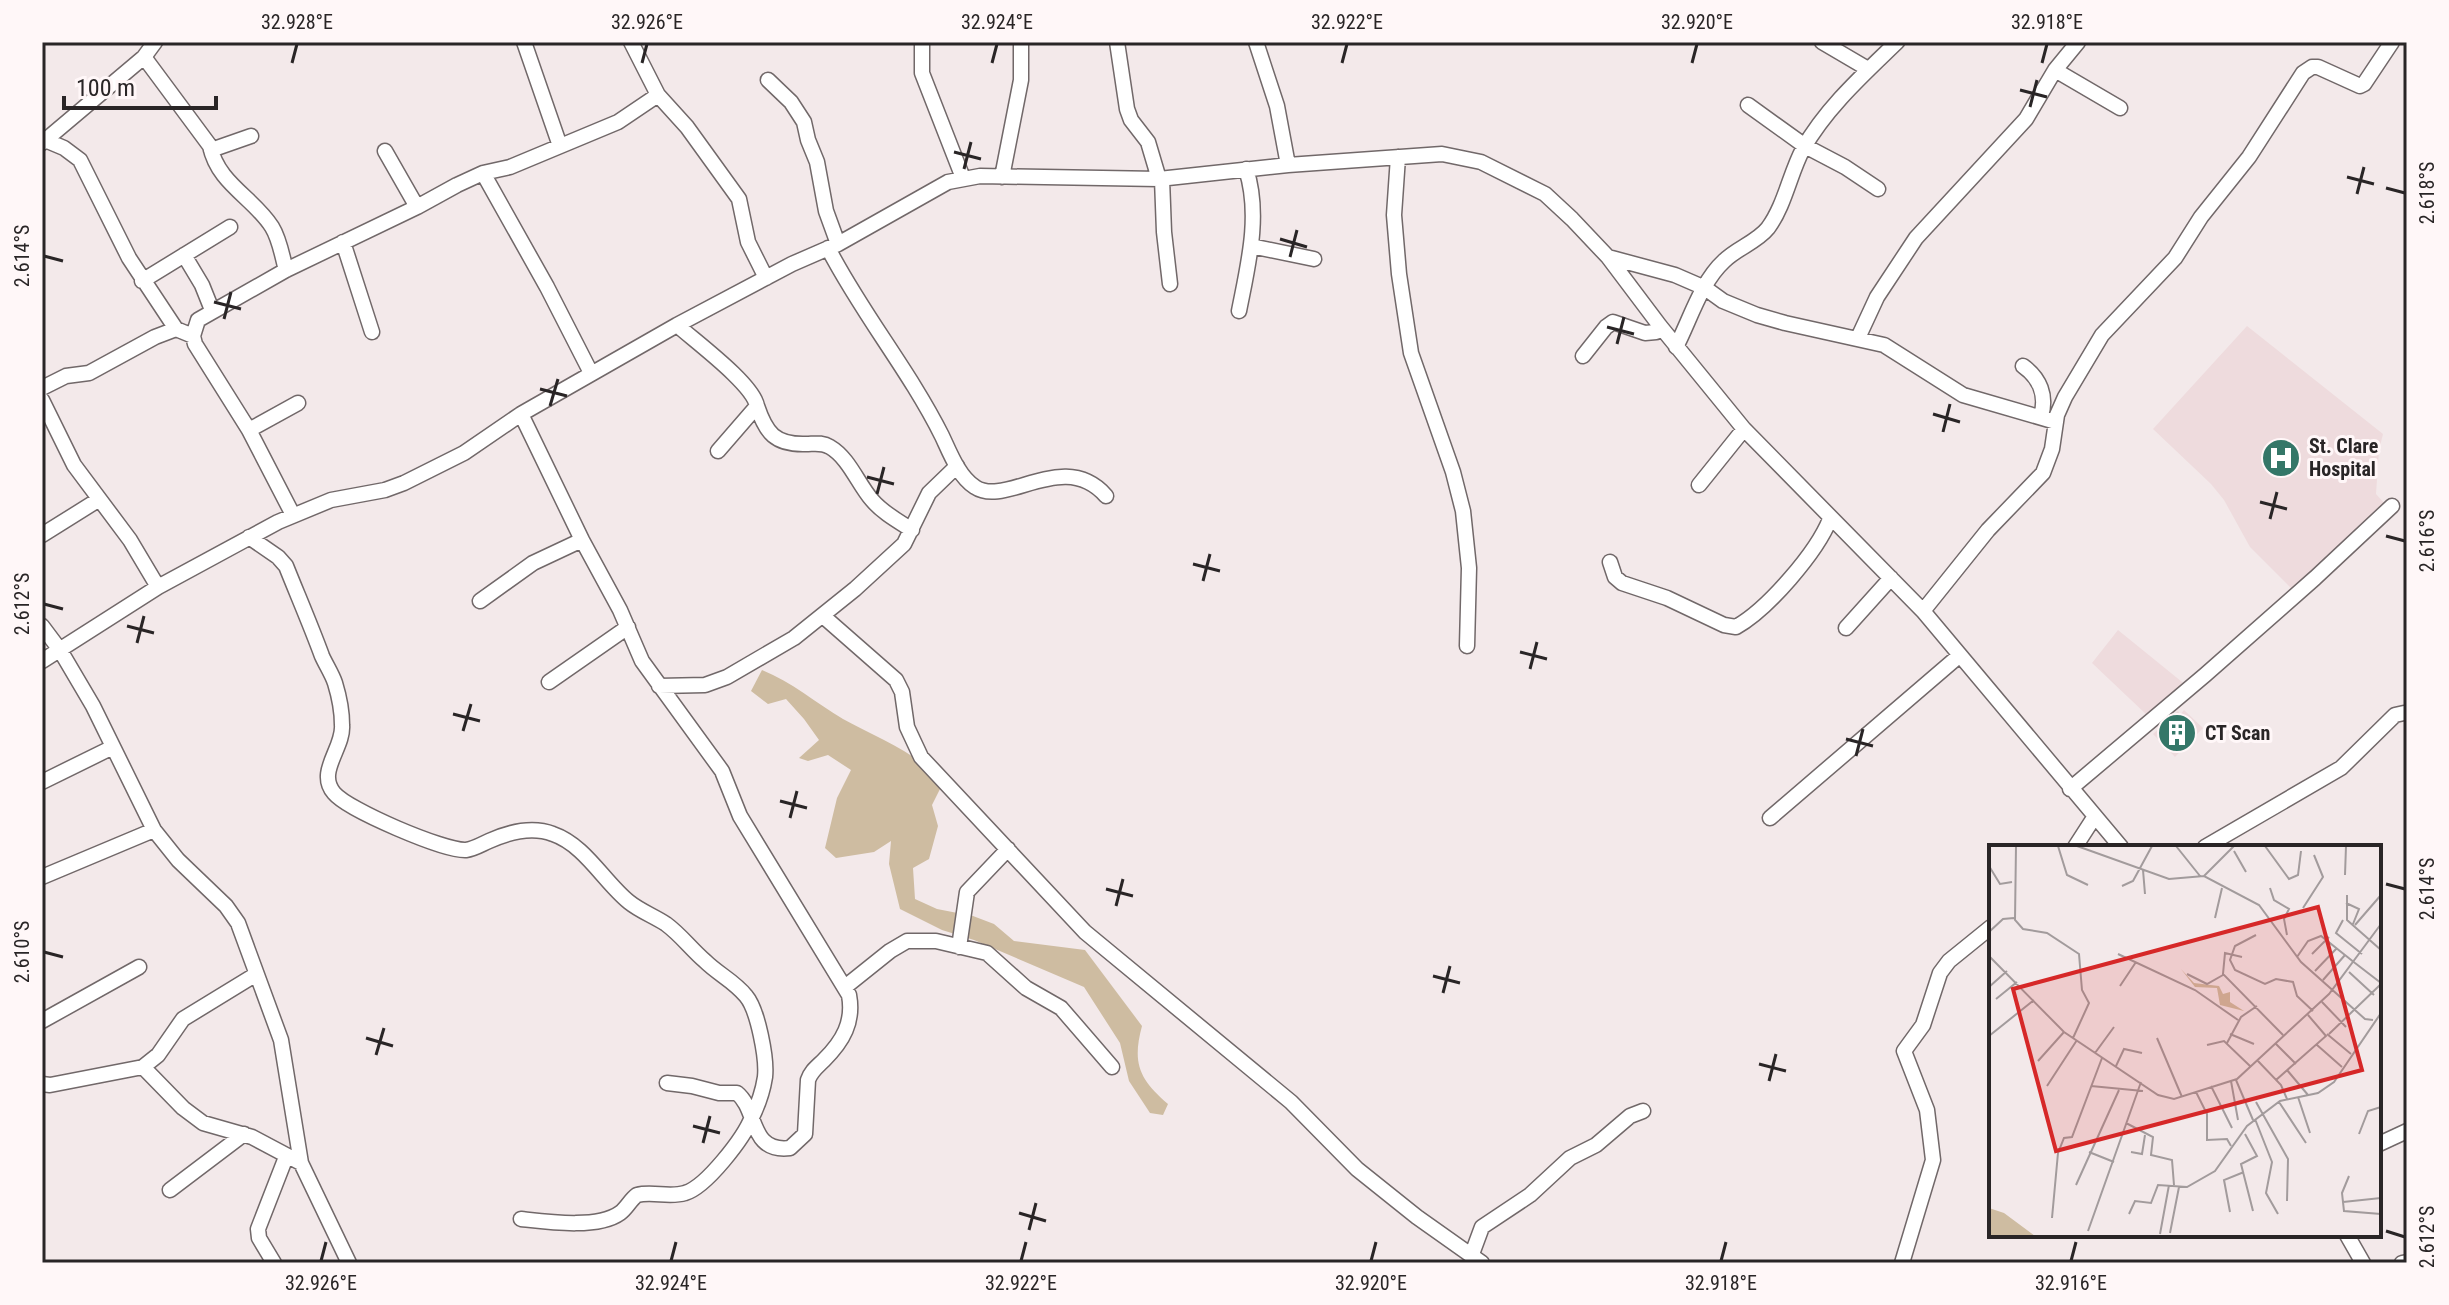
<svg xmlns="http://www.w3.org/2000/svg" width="2449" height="1305" font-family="'Roboto Condensed',sans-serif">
<rect width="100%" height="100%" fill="#f3e9ea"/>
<path fill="#eedbdd" d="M 2247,326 L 2383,434 L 2379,450 L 2376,494 L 2386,505 L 2293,590 L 2250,547 L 2224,500 L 2211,484 L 2153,429 Z
M 2118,630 L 2187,686 L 2149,717 L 2092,663 Z
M 2184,710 L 2203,728 L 2175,757 L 2153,734 L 2178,711 L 2180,715 Z"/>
<path fill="#cebca1" d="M 762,670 C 792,682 816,703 843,719 C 877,738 919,753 943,783 L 932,805 L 938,826 L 929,859 L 913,868 L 915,899 L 937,909 L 973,916 L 994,924 L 1014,941 L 1085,950 L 1142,1026 C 1132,1063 1139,1079 1168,1104 L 1163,1115 L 1150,1113 L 1129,1081 L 1120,1043 L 1084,987 L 974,940 L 942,930 L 900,909 L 889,864 L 891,841 L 874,852 L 836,858 L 825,848 L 837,798 L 851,770 L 828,755 L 808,761 L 799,758 L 819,740 L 804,719 L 786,699 L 768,704 L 751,691 Z"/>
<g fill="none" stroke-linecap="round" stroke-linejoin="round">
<g stroke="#716869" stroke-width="17">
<path id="minor" d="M 524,42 L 560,146
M 631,42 L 658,95 L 687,127 L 739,199 L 748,242 L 766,278
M 922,42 L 922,73 L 963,178
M 1117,42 L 1127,109 L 1131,120 L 1148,142 L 1159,179
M 1256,42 L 1277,106 L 1288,165
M 1822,42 L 1868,69
M 144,57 L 210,146 C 218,184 253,197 272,227 C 280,240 282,256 286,270
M 2055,70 L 2120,108
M 768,80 L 791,102 L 804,122 L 808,140 L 817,162 L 826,211 L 838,244
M 1748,105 L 1805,146 L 1845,167 L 1878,189
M 45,140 L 64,148 L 80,160 L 129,258 L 176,329 L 193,336
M 42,143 L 144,57 L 155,42
M 211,150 L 251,136
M 385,151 L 417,207
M 1398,157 L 1394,215 L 1399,274 L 1411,353 L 1453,472 L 1463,511 L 1469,568 L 1467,646
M 483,173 L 547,287 L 591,373
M 1002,177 L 1021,80 L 1021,42
M 1162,179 L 1164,232 L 1170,284
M 343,242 L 372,332
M 1251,246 L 1314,259
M 828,248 C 862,314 909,370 942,436 C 950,453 959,477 975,487 C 1006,508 1064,448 1106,496
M 184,255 L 202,285 L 212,310
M 1608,257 L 1675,275 L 1705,288 L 1723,301 L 1757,315 L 1785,323 L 1884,345 L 1963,395 L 2056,422
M 142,281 L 230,227
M 1239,311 C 1248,265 1261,215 1246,169
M 677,325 C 696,342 753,384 757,406 L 718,451
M 1858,338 L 1877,297 L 1916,238 L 2026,119 L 2055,70 L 2078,42
M 1676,347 C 1690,320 1701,282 1724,261 C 1737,248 1757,242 1768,228 C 1785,205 1790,173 1803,149 C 1826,108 1864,74 1897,42
M 1583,356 L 1606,327 L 1613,322 L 1645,333 L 1656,332 L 1660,326
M 2023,366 C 2040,378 2047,396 2041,416
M 42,388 L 66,376 L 89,373 L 155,337 L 176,329
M 42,400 L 74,465 L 130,540 L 158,587
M 757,406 C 766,433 775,445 806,444 C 814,444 822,442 830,447 C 849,458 858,484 872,500 C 883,513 898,521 912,530
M 521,414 L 582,540 L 620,610 L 642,661 L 722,771 L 740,816 L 849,995 C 854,1022 843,1041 824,1060 C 817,1067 811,1071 808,1080 L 805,1134 L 790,1148 C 749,1153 758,1110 737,1093 L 719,1093 L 692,1086 L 667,1083
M 249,430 L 298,403
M 1699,485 L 1744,429
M 293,515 L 249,430 L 195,344 L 193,336 L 198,320 L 286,270 L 417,207 L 457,185 L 483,173 L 510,167 L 618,122 L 658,95
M 42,535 L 98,500
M 249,537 L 278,557 L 286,566 C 298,596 311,626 322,656 C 326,665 332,674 335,683 C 339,696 342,712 342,725 C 344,748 316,772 334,793 C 348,810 444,851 466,850 C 474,849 482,844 489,841 C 509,832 532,826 553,834 C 585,845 604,882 629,902 C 640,911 654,916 666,924 C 681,935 691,949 705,961 C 718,974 734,981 746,996 C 758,1010 767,1059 765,1077 C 763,1090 758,1105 752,1117 C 744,1138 706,1187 685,1193 C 669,1198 653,1191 637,1195 C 630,1200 627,1208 620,1213 C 598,1229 548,1222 521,1219
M 1610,562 L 1615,577 L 1622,583 L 1667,598 L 1724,625 L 1736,627 C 1768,609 1817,552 1830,519
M 480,601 L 533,563 L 582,540
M 1923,611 L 1988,530 L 2043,473 L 2052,449 L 2057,415 L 2065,397 L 2102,335 L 2175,258 L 2201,217 L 2249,157 L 2303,73 L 2312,67 L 2318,67 L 2360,86 L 2364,84 L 2392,42
M 823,616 L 896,680 L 902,692 L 907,727 L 921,757 L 1085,932 L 1291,1102 L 1357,1169 L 1417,1217 L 1482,1263
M 42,626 L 60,650 L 93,706 L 154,830 L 178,860 L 226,906 L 238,923 L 281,1040 L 301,1163 L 349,1263
M 1846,628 L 1891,578
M 42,661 L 158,587 L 278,522 L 331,500 L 385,490 L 404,483 L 464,453 L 521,414 L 677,325 L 792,264 L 838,244 L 948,182 L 980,176 L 1159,179 L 1288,165 L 1442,154 L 1481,162 L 1545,194 L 1572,219 L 1608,257 L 1660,326 L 1744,429 L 1923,611 L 2121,847
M 549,682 L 628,627
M 659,686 L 705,685 L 727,677 L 794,638 L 855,589 L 904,544 L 929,493 L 957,466
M 42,782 L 113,747
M 2070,789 L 2205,675 L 2315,578 L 2392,506
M 1770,818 L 1960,655
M 2075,847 L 2095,816
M 2205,847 L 2341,768 L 2395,715 L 2404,713
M 42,877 L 154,830
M 959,947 L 967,892 L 1008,849
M 845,987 L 890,951 L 907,941 L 936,941 L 987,953 L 1026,988 L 1061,1008 L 1112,1067
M 42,1021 L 139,967
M 143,1067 L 183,1108 L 203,1123 L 252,1137 L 301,1163
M 42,1084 L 50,1085 L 143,1067 L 158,1055 L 183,1019 L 255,975
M 2379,1144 L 2407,1131
M 170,1190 L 244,1134
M 2347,1235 L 2363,1263
M 1472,1254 L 1482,1227 L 1530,1195 L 1570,1158 L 1596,1145 L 1630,1116 L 1643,1111
M 274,1263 L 259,1238 L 258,1229 L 286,1157
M 1902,1263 L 1933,1160 L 1927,1110 L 1904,1051 L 1923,1025 L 1940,973 L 1949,961 L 1991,927
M 2402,1263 L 2407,1262"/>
</g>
<use href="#minor" stroke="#fff" stroke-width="14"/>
</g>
<path fill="none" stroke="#292526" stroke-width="3" d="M 292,63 L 297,44M 642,63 L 647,44M 992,63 L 997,44M 1342,63 L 1347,44M 1692,63 L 1697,44M 2042,63 L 2047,44M 2020,90 L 2047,97M 2030,107 L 2037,80M 954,152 L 981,159M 964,169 L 971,142M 2347,177 L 2374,184M 2386,188 L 2405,193M 2357,194 L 2364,167M 1280,239 L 1307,247M 44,256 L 63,261M 1290,257 L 1297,230M 214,302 L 241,309M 224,319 L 231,292M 1607,327 L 1634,334M 1617,344 L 1624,317M 540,389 L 567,396M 550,406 L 558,379M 1933,414 L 1960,422M 1943,432 L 1950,404M 867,477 L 894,484M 877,494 L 884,467M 2260,502 L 2287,509M 2270,519 L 2277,492M 2386,536 L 2405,541M 1193,564 L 1220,571M 1203,581 L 1210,554M 44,604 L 63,609M 127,626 L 154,633M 137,643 L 144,616M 1520,652 L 1547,659M 1530,669 L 1537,642M 453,714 L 480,721M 463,731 L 471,704M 1846,739 L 1873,746M 1856,756 L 1863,729M 780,801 L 807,808M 790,818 L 797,791M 2386,884 L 2405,889M 1106,889 L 1133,896M 1116,906 L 1123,879M 44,952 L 63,957M 1433,976 L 1460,983M 1443,993 L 1450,966M 366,1038 L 393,1046M 376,1055 L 384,1028M 1759,1064 L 1786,1071M 1769,1081 L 1776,1054M 693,1126 L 720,1133M 703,1143 L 710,1116M 1019,1213 L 1046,1221M 1029,1230 L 1036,1203M 2386,1231 L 2405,1237M 321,1261 L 326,1242M 671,1261 L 676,1242M 1021,1261 L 1026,1242M 1371,1261 L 1376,1242M 1721,1261 L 1726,1242M 2071,1261 L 2076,1242"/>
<defs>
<g id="hospital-disc" transform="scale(2)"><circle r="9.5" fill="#347768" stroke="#fff7f8"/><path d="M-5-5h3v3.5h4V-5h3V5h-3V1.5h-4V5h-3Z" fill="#fff"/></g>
<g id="building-disc" transform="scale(2)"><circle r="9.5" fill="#347768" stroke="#fff7f8"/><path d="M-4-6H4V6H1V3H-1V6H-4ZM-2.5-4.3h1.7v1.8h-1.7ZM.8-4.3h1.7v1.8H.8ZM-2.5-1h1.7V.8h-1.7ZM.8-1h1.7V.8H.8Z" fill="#fff"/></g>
</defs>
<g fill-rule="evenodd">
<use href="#hospital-disc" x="2281" y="458"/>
<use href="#building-disc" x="2177" y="733"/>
</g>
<g text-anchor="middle" stroke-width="6" stroke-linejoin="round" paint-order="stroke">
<g font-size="20" font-weight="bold" fill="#292526" stroke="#fff7f8" text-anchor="start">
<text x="2309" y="453">St. Clare<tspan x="2309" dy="23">Hospital</tspan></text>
<text x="2205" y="740">CT Scan</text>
</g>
</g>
<g transform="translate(1989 845)">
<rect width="392" height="392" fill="#f3e9ea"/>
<path d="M 192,124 L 205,138 L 230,141 L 234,149 L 241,147 L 241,157 L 255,166 L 231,160 L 228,143 L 206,142 ZM 0,363 L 15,368 L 46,391 L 0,391 Z" fill="#cebca1"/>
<path fill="none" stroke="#a29b9c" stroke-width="2" d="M 27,1 L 26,75 L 34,84 L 58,88 L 90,109 L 93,145 L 100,158 L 84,193M 69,1 L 78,30 L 99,40M 88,1 L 180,34 L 215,31 L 270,60 L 312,117 L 376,174 L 384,175M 187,1 L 211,31M 276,1 L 300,34 L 309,30 L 312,6M 245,6 L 257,27M 0,21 L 11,39 L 23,37M 154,25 L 156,49M 356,30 L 357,1M 215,31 L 245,1M 133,41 L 144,36 L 163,1M 281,43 L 285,55 L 300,64 L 295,74 L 298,90M 358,50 L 358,75 L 392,105M 357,58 L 370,64 L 364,79M 314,63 L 334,32 L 325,10M 226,73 L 233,43M 354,75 L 347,88 L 373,109M 366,80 L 392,50M 0,87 L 14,74 L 25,73M 267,90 L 246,101 L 241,115 L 246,125 L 276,139 L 287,134 L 304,137 L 308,151 L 324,166M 129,109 L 206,145 L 249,175M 323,109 L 340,92M 0,111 L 75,187 L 169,250 L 185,254 L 248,234 L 340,149 L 392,79M 253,112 L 236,108 L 234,129 L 294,190M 308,112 L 319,96 L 332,91 L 366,118M 366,118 L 392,138M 326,126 L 348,103M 360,127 L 385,150M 198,129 L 218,139 L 234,130M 334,135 L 356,110M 131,141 L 147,117M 0,142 L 18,126M 7,154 L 28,137M 333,157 L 357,182M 241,189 L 265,199M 338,189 L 362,209M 340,189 L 392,139M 0,191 L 45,155M 168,193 L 193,252M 238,198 L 252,172 L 268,161M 286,198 L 307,219M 218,200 L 235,196 L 261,221M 328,200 L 353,222M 106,208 L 125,182M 268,215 L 292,240 L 298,254M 49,216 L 75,187M 127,221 L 135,204 L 153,208M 298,225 L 319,250M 247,235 L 264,275M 287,235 L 337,191 L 319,170M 242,236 L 249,275M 58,241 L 88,195M 102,241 L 154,246M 222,241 L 243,283M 207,247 L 218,269 L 218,295 L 238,294 L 242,301M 309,252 L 321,288M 267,257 L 299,314 L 298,356M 290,257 L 317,298M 266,274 L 283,317 L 277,348 L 289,369M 137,278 L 164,292 L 162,310 L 183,315 L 185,340M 256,289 L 268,311 L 252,319 L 264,366M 370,289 L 379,266 L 392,262M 100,307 L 125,317M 142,307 L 153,309 L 156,290M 360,331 L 353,348 L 355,366 L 392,369M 87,340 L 130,245M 354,357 L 392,353M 241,367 L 235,335 L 255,327M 140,369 L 146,356 L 162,358 L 169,340 L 198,342 L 226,326 L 258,281 L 291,256 L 329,248 L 345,237 L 392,168M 63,373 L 69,308 L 75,293 L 83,292 L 113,213M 99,386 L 152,237M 181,388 L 190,342M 171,389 L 180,340"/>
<path fill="#d62828" fill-opacity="0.15" stroke="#d62828" stroke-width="4" d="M 329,62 L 373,225 L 67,306 L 24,144 Z"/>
<rect width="392" height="392" fill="none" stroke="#292526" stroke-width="4"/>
</g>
<rect width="2449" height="1305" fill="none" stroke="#fff7f8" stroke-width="88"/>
<path d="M64 96v12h152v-12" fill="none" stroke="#292526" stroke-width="4"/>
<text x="76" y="96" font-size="24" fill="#292526" stroke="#fff7f8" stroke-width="6" paint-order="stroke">100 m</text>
<rect x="44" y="44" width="2361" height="1217" fill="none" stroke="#292526" stroke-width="3"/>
<g font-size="20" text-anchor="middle" fill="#292526">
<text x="297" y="29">32.928°E</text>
<text x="647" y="29">32.926°E</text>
<text x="997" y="29">32.924°E</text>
<text x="1347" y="29">32.922°E</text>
<text x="1697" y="29">32.920°E</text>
<text x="2047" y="29">32.918°E</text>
<text transform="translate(2427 193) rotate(-90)" y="7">2.618°S</text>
<text transform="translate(22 256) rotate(-90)" y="7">2.614°S</text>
<text transform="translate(2427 541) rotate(-90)" y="7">2.616°S</text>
<text transform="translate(22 604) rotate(-90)" y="7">2.612°S</text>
<text transform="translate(2427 889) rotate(-90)" y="7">2.614°S</text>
<text transform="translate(22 952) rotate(-90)" y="7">2.610°S</text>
<text transform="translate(2427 1237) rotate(-90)" y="7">2.612°S</text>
<text x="321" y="1290">32.926°E</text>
<text x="671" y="1290">32.924°E</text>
<text x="1021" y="1290">32.922°E</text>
<text x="1371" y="1290">32.920°E</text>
<text x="1721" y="1290">32.918°E</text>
<text x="2071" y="1290">32.916°E</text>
</g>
</svg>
